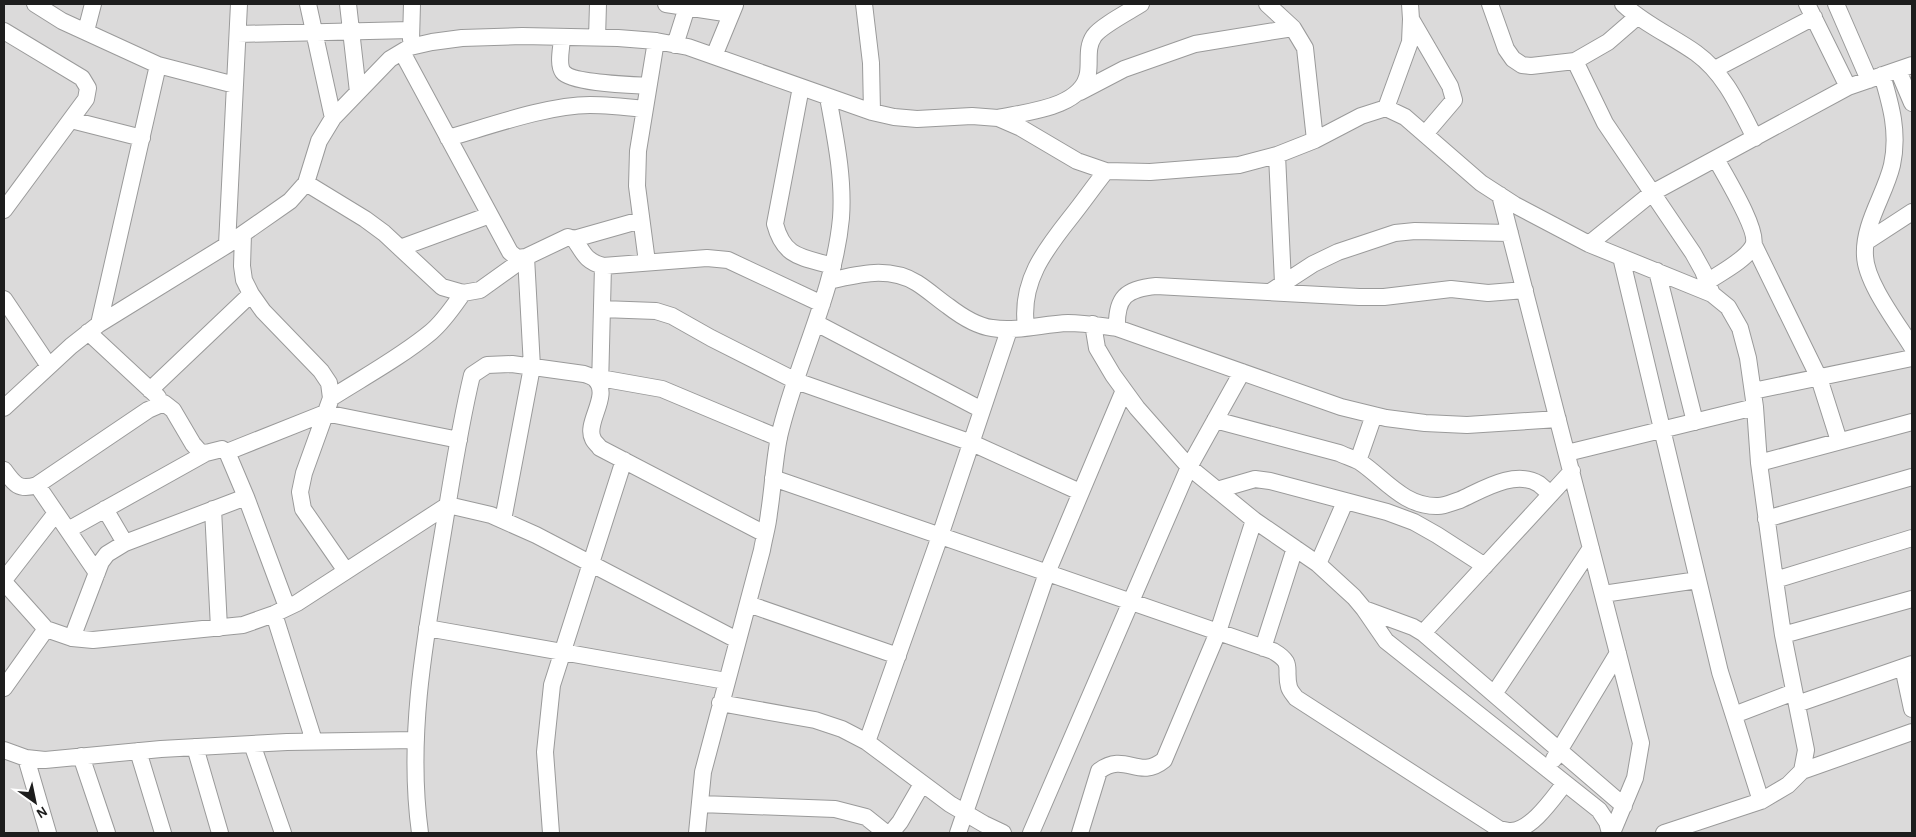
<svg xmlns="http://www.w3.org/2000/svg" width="1916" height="837" font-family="'Alegreya Sans',sans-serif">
<rect width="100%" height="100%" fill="#ede8e3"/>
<path fill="#dbdada" d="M 4,4 L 1912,4 L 1912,833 L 4,833 Z"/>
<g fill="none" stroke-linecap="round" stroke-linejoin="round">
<g stroke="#9a9a9a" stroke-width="18">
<path id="street" d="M 35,4 L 62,21 L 158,65 L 235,85
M 308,4 L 333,118
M 348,4 L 358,92
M 666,4 L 731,14
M 864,4 L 871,63 L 872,112
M 1267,4 L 1293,28 L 1305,48 L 1315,140
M 1490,4 L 1506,49 L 1513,59 L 1522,65 L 1531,66 L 1575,61 L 1608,42 L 1638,16
M 1623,4 C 1644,24 1672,36 1696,53 C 1725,74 1739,107 1755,138
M 1807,4 L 1848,87
M 1836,4 L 1869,80
M 1411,19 L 1450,86 L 1454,100 L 1425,134
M 4,31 L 82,78 L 88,88 L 86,99 L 4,210
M 86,31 L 93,4
M 238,34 L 411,30
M 562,37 C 562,46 557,64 563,72 C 571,83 633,85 648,86
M 597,38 L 598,4
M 411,40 L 412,4
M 675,45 L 688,4
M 402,52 L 510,252 L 517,258 L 526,257 L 568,237 L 574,239 C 584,253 585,261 603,266 L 707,258 L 728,260 L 822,304
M 714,56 L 735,5
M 1575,61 L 1605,123 L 1693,253 L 1703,271 L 1712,294
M 1715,69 L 1814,17
M 1898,70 L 1912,103
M 1882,75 C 1891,105 1899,133 1892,165 C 1885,195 1863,224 1865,256 C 1866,283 1898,324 1912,347
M 801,87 L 775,224 C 784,258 802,257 833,266
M 1080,92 L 1124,69 L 1195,44 L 1293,28
M 1386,108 L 1410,42 L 1411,19 L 1410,4
M 998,118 C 1025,112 1083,108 1088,73 C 1090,60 1086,48 1094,36 C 1101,26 1130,11 1141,4
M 71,120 L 142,138
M 448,138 C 490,126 548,105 590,105 C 608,105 626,107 644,109
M 1277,155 L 1283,283
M 306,183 L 365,219 L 384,233 L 442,287 L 463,293 L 480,290 L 526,257
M 1500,195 L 1641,743 L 1635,778 L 1612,833
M 243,234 L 242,266 L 244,280 L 251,294 L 263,311 L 321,371 L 329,383 L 331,398 L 304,473 L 300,492 L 303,509 L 346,571
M 574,239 L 641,220
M 1866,242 L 1912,212
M 1589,244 L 1652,193 L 1848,87 L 1912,65
M 227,245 L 239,4
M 1754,245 L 1819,378 L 1839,441
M 400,248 L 490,215
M 1621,257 L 1720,672 L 1761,801
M 647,262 L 637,186 L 638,151 L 656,41
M 1657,271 L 1695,422
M 829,281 C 858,274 889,266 917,283 C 928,290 938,299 948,306 C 961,316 976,326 992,328 C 1017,332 1043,324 1068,323 C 1085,323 1101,326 1117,328 L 1341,407 L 1386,418 L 1425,423 L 1467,425 L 1558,419
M 1707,282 C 1720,273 1746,260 1753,246 C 1760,232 1724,174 1716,159
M 1270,292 L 1313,264 L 1338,252 L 1395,233 L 1415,231 L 1510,233
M 4,299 L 49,366
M 602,309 L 656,311 L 672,316 L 711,338 L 796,381 L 972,443 L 1080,492
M 816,323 L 982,410
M 99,324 L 158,65
M 1093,324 L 1097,348 L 1113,375 L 1137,408 L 1189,467 L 1254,520 L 1318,564 L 1354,597 L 1364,609 L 1386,641 L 1599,810 L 1607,822 L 1610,833
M 1026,327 C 1020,282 1044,251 1071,217 C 1083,202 1094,186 1106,171
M 1117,328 C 1116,297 1126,289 1156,286 L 1359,297 L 1384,297 L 1451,289 L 1488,293 L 1525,290
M 88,332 L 158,397
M 600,378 L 662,389 L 779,438
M 600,387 L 603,266
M 150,390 L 251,294
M 1753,391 L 1912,358
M 331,398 C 364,377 401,357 431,332 C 444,321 453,307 463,293
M 4,408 L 71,346 L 99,324 L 227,245 L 290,201 L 306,183 L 319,141 L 333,118 L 390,59 L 410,47 L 432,42 L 462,38 L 522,36 L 618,38 L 656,41 L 688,47 L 872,112 L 894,117 L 917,119 L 972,116 L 998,118 L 1021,128 L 1077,161 L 1106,171 L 1150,172 L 1239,165 L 1277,155 L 1315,140 L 1361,116 L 1386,108 L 1405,117 L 1481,183 L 1515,205 L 1589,244 L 1712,294 L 1728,307 L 1740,328 L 1748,358 L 1755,407 L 1759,463 L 1775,580 L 1783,635 L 1806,750 L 1802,771 L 1788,785 L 1761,801 L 1664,833
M 1215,420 L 1339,453 C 1345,456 1353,458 1360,462 C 1384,478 1404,507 1438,506 C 1445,506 1453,502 1460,500 C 1482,490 1515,469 1539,484 C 1543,487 1547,491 1550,495
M 227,452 L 325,413 L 459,440
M 1567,453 L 1755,407
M 1358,461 L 1374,415
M 1759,463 L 1912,422
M 4,470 C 14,484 19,491 37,485 L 148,410 L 164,403 L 173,410 L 193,444 L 200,452 L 206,453 L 222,449 L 227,452 L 246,497 L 287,607
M 773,478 L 1273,651 C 1295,664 1284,668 1289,687 C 1290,691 1294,695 1296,698 L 1499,829 C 1503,830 1508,831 1511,831 C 1532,830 1553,798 1565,783
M 37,485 L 97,573
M 1217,490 L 1255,479 L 1270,481 L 1387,512 L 1414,522 L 1437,535 L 1485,566
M 105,509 L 125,543
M 213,509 L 219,628
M 1766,519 L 1912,477
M 503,520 L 532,367 L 526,257
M 68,530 L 206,453
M 1318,564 L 1345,502
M 4,580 L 56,513
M 1775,580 L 1912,538
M 4,582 L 46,629 L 72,638 L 93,640 L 243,625 L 274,614 L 297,603 L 448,505 L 491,515 L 536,535 L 737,640
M 1603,594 L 1698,580
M 748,604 L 898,656
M 1364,609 L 1413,627 L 1423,633 L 1624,806
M 274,614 L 314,741
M 427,628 L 726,681
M 1423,633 L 1572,471
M 1783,635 L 1912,599
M 72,638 L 101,562 L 107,554 L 125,543 L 246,497
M 1263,648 L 1295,548
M 1903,667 L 1912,709
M 4,688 L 46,629
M 1494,694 L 1591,548
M 720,703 L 815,720 L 842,729 L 867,742 L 950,804 L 984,824 L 1003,833
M 1797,704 L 1912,664
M 1734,715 L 1794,692
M 867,742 L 940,536 L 1009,330
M 252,744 L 283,833
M 195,747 L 220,833
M 4,750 L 26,758 L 45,760 L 161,749 L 287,742 L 416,740
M 138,751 L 163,833
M 81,756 L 107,833
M 26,758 L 48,833
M 1554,759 L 1618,653
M 1802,771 L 1912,732
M 700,804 L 835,809 L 866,817 L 886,833
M 420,833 C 407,739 424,644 440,550 C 450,492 458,433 472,375 L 487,365 L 512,364 L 584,374 C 587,375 593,377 595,379 C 612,395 584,423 593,439 C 594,442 598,445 600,448 L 765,534
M 551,833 L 545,752 L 552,685 L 624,460
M 697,833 L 703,772 L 762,550 C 764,538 768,525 769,513 C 773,488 774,462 779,437 C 796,363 834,294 841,218 C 844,177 835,136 828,97
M 891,833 L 900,822 L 922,784
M 958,833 L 1047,573 L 1124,390
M 1031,833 L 1189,467 L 1242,372
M 1080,833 L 1099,771 C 1126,751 1138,781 1164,760 L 1218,632 L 1254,520"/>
</g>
<use href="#street" stroke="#fff" stroke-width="16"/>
</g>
<rect width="1916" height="837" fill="none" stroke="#1d1d1d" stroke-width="10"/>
<g transform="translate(35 802) rotate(147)" stroke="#ffffff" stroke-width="4" paint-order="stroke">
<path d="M0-4L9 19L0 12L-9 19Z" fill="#1d1d1d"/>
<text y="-8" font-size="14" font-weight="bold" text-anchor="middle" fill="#1d1d1d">N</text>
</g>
</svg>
